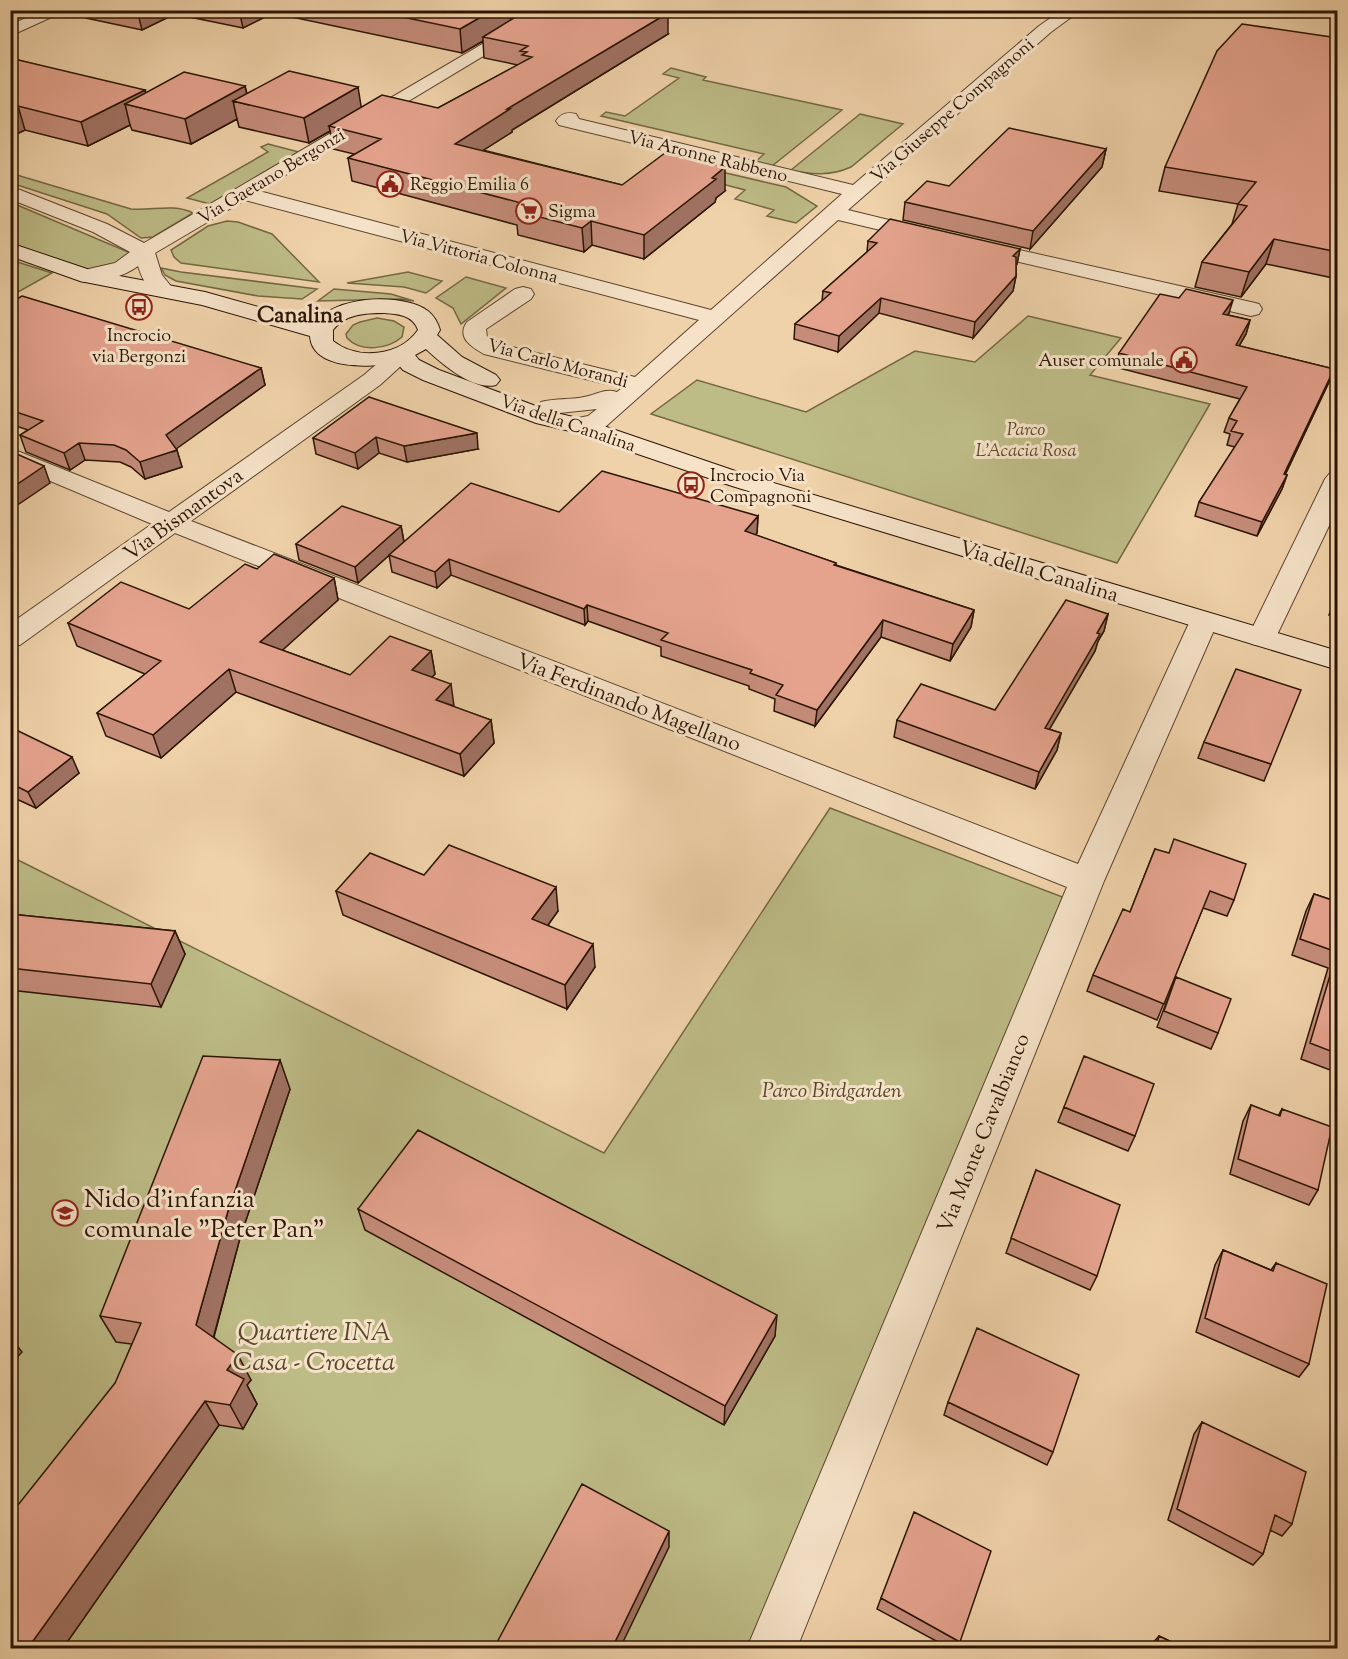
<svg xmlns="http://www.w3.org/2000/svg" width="1348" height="1659" font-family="'Sorts Mill Goudy',serif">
<rect width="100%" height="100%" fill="#f0d2aa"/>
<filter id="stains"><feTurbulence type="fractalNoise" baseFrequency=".00333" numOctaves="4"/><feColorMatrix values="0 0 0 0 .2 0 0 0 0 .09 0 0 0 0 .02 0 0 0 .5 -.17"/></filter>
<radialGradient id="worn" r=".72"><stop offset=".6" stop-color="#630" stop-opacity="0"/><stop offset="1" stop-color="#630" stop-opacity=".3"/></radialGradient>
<path fill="#bdbb86" stroke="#746844" stroke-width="1.5" d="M 671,68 L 706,77 L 703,80 L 842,110 L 772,166 L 755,162 L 764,154 L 601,116 L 606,112 L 625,116 L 679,78 L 663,74 Z
M 860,114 L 903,124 L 851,167 C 831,176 812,175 791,170 Z
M 268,144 L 299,152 L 210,204 L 187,198 L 268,152 L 261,147 Z
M 10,173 L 131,209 C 152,211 173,203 193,213 L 153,237 L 141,238 L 107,214 L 11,183 Z
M 726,173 L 786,187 L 817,206 L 796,223 L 767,216 L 774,210 L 735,199 L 745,190 L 714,182 Z
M 10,202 L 133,254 L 135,259 L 87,274 L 11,250 Z
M 227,221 L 238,222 L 272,234 L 319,282 L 181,263 L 174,257 L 171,250 L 208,226 Z
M 11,260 L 52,273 L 11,296 Z
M 161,268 L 181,272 L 317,289 L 302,299 L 258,296 L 176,281 L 165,275 Z
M 408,272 L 442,281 L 426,293 L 404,287 L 347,283 Z
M 466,277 L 506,288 L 461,324 L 453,308 L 436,298 Z
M 334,289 L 391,294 L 414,301 L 400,299 L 318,301 Z
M 1028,316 L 1121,338 L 1090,375 L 1210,404 L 1117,563 L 651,414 L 697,380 L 806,412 L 915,351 L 975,362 Z
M 377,318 L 394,321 L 404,327 L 402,337 C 388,349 361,353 347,338 L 346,334 L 353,325 L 360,322 Z
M 830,808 L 1078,903 L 772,1648 L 11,1648 L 10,856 L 604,1153 Z"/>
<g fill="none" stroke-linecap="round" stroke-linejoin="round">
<g stroke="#5c442d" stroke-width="2">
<path id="street" d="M 44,10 L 67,10 L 10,36 L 10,25 Z
M 540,10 L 560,10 L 259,191 L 711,310 L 842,194 L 559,125 L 556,121 C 561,113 568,112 576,114 L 579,119 L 853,185 L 1039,26 L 1062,10 L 1081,10 L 1051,32 L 848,210 L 934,231 L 937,235 L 934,239 L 927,241 L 838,220 L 604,428 C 592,431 580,433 568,430 L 565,425 L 568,420 L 588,416 L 597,409 L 550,414 L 541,412 L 538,407 L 541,402 C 556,398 570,400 584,397 C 597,395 604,388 617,392 L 622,388 L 484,354 C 472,347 456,338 467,322 L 515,289 L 523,287 L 531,289 L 534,294 L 531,299 L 486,329 L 487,337 L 500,344 L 635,377 L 699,320 L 245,200 L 155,253 L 162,275 L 174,290 L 171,295 C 152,299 143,282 138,266 C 125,276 97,285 80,281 L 77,276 L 80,271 L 115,263 L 130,252 L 93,232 L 10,199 L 10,186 L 107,224 L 144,243 Z
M 975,240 L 1251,302 L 1259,304 L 1262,309 L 1259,314 L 1251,316 L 968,250 L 965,246 L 968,242 Z
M 402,347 L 410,349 L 414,354 L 380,385 L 191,521 L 1078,864 L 1190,621 L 1194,615 L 1204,612 L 1214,615 L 1218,621 L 1104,881 L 797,1648 L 747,1648 L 1067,887 L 175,533 L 20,645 L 10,647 L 10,624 L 152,524 L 10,464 L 10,448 L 169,512 L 364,375 L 394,349 Z
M 1338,471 L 1338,507 L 1276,637 L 1272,644 L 1262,646 L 1252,644 L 1248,637 L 1325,479 L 1329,474 Z"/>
</g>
<g stroke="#2b1503" stroke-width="2">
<path id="secondary" d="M 10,243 L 93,271 L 205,292 L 315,323 C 334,296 402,292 428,311 C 434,316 438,323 440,330 L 437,335 L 462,357 L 496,375 L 500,380 L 496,385 C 473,391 442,364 426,349 L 415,355 L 419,360 L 439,370 L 552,412 L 586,420 L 750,476 L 1338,651 L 1338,670 L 732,486 L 570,431 L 536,423 L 423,380 L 403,370 L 396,362 C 373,368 312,371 310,336 L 202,305 L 80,281 L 10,256 ZM 384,313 C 398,314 413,315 418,330 C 399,357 357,360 333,341 L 333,330 C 345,314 365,313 384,313 Z"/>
</g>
<use href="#street" fill="#f5e2c8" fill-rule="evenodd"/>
<use href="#secondary" fill="#f5e2c8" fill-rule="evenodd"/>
</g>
<path fill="#c58c7a" stroke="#2b1503" stroke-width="1.5" d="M 84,10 L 183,10 L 142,30 L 86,18 Z
M 184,10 L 510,10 L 510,20 L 668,34 L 512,130 L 512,132 L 483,150 L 622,185 L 725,191 L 716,198 L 715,202 L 644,259 L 592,245 L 584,252 L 518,235 L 517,225 L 352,181 L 348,158 L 354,154 L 333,149 L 330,131 L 309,143 L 239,127 L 237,119 L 191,144 L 132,130 L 130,125 L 88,146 L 25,130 L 10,137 L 10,58 L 146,93 L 245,86 L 247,94 L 361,108 L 438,108 L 518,65 L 484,58 L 483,41 L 462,53 L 273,13 L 243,28 L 185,16 Z
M 1338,38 L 1338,279 L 1266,264 L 1241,297 L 1195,287 L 1202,262 L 1232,224 L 1238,204 L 1159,191 L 1165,167 Z
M 1106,149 L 1102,167 L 1030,249 L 903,220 L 905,202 L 949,186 Z
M 868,241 L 1020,249 L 1017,264 L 1016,265 L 1016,276 L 1013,291 L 973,338 L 879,313 L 838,352 L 794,339 L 795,324 L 822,301 L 823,291 L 867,252 Z
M 10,303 L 261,368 L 265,385 L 176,448 L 182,467 L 145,479 L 131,467 L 120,462 L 85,460 L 70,470 L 26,452 L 20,435 L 28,430 L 10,424 Z
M 1229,313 L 1228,315 L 1250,320 L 1246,334 L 1239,346 L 1334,369 L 1329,382 L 1285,475 L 1287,475 L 1282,489 L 1257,536 L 1195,516 L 1199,502 L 1235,447 L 1227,445 L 1230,434 L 1224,432 L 1229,418 L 1240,399 L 1115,367 L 1119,353 Z
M 369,397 L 478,449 L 407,462 L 379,453 L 358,469 L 316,454 L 313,438 Z
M 559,512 L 758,516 L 757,533 L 755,535 L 836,563 L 836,565 L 974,610 L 971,627 L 950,661 L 881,637 L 815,726 L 774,711 L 775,699 L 749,689 L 749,686 L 661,656 L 661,647 L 588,621 L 585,625 L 451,575 L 437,588 L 392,572 L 389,555 Z
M 401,526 L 404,542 L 358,583 L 299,560 L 296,544 Z
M 257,569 L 334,578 L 338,600 L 282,650 L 350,675 L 431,651 L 435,674 L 432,677 L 454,707 L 491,720 L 494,743 L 464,776 L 236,692 L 161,758 L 106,736 L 97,713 L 145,674 L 77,646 L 68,623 L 189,609 Z
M 1338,593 L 1338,617 L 1329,615 Z
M 1108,614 L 1104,631 L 1098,641 L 1095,651 L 1049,729 L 1061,733 L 1057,750 L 1035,789 L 894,737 L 897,720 L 995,710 Z
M 10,727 L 79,773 L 36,808 L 10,796 Z
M 1204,742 L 1271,764 L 1264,781 L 1198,758 Z
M 1155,849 L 1234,900 L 1227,916 L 1203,908 L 1157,1020 L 1087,991 L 1093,975 L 1130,912 Z
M 424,875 L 558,911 L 548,925 L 595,967 L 567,1009 L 343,915 L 336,891 Z
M 1314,894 L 1338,902 L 1338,1073 L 1301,1059 L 1328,968 L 1292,955 L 1306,911 Z
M 10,914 L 175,931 L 185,954 L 161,1007 L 10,990 Z
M 1176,977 L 1218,1033 L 1211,1049 L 1157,1027 Z
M 290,1089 L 240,1238 L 214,1337 L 251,1380 L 247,1385 L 257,1404 L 243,1429 L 219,1425 L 63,1648 L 10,1648 L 132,1344 L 116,1342 L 100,1316 Z
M 1251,1105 L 1278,1116 L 1282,1109 L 1318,1190 L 1309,1205 L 1230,1174 L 1243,1121 Z
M 1064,1107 L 1135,1136 L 1128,1151 L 1058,1122 Z
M 1036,1170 L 1097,1276 L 1090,1290 L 1006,1253 Z
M 358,1209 L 775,1336 L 724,1425 L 365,1230 Z
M 1223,1250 L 1271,1270 L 1276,1263 L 1309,1364 L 1299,1377 L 1196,1332 L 1215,1265 Z
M 948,1402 L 1053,1452 L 1047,1465 L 944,1415 Z
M 1202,1422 L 1292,1524 L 1282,1536 L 1270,1530 L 1263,1554 L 1253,1565 L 1168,1520 L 1194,1434 Z
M 881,1598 L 960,1642 L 957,1648 L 949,1648 L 877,1609 Z
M 1159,1636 L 1184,1648 L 1150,1648 L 1150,1646 Z"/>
<path fill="#a07263" stroke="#2b1503" stroke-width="1.5" d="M 137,10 L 183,10 L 142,30 Z
M 239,10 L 273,10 L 273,13 L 243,28 Z
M 493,10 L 510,10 L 511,25 L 483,37 L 483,41 L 462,53 L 460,29 Z
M 668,13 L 668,34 L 512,130 L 512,132 L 457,167 L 455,144 L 507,109 Z
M 245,86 L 249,105 L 233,101 L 237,119 L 191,144 L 185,119 Z
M 358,87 L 362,112 L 329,126 L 330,131 L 309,143 L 304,118 Z
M 145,90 L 150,110 L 125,104 L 130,125 L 88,146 L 81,122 Z
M 18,106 L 25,130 L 10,137 L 10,109 Z
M 1106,149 L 1102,167 L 1030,249 L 1033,231 Z
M 725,167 L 725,191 L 716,198 L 715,202 L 644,259 L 644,235 L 712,178 Z
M 591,221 L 592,245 L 584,252 L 582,228 Z
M 1274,239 L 1266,264 L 1241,297 L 1249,272 Z
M 1020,249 L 1017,264 L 1011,271 L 1013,256 Z
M 1016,276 L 1013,291 L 973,338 L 975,322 Z
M 881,298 L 879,313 L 838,352 L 839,336 Z
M 1233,300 L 1229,313 L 1219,327 L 1223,314 Z
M 1250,320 L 1246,334 L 1232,358 L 1236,345 Z
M 261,368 L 265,385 L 172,452 L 177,450 L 182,467 L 145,479 L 140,462 L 166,435 Z
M 1334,369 L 1329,382 L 1279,488 L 1284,474 Z
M 477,433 L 478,449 L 407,462 L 404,446 Z
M 376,437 L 379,453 L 358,469 L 355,453 Z
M 79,443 L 85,460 L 70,470 L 64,453 Z
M 44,466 L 50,483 L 10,510 L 10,489 Z
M 1287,475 L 1282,489 L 1257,536 L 1262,522 Z
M 758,516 L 757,533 L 744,547 L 745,531 Z
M 401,526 L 404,542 L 358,583 L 355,567 Z
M 449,559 L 451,575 L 437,588 L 435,572 Z
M 334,578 L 338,600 L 266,665 L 260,642 Z
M 587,605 L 588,621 L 585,625 L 584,609 Z
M 974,610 L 971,627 L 950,661 L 953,644 Z
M 1108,614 L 1104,631 L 1098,641 L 1095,651 L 1041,744 L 1045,728 L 1097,633 Z
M 883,620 L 881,637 L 815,726 L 817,710 Z
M 431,651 L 435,674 L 416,693 L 412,670 Z
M 229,669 L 236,692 L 161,758 L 153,735 Z
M 451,684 L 454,706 L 436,700 Z
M 491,720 L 494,743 L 464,776 L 460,754 Z
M 1061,733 L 1057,750 L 1035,789 L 1039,772 Z
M 72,757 L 79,773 L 36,808 L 28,792 Z
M 556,887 L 558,911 L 535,943 L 532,919 Z
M 175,931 L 185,954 L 161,1007 L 151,984 Z
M 593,944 L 595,967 L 567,1009 L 565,985 Z
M 280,1060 L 290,1089 L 240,1238 L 210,1350 L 196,1325 L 228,1211 Z
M 777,1315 L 775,1336 L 724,1425 L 725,1406 Z
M 10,1337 L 22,1352 L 10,1365 Z
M 238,1355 L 251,1380 L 247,1385 L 257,1404 L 243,1429 L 230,1405 L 227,1370 Z
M 205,1401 L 219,1425 L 63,1648 L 28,1648 Z
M 669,1531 L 669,1547 L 620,1648 L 612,1648 Z"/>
<path fill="#e5a38e" stroke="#2b1503" stroke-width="1.5" d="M 369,10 L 493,10 L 460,29 Z
M 527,10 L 544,10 L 562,14 L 568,10 L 656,10 L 668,13 L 507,109 L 510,109 L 455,144 L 622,185 L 665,153 L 725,167 L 712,178 L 716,179 L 644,235 L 591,221 L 582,228 L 516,211 L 525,204 L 348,158 L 381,139 L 329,126 L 382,95 L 438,108 L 532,57 L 522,55 L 527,52 L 520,51 L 528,46 L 483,37 Z
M 1242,24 L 1338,38 L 1338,252 L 1274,239 L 1249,272 L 1202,262 L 1247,206 L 1238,204 L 1256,182 L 1165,167 L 1217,51 Z
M 10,58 L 145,90 L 81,122 L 18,106 L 10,109 Z
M 289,71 L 358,87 L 304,118 L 233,101 Z
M 184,72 L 245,86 L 185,119 L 125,104 Z
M 1009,128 L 1106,149 L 1033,231 L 905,202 L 927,181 L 949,186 Z
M 890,219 L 1020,249 L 1013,256 L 1016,257 L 1016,276 L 975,322 L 881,298 L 839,336 L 795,324 L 831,293 L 823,291 L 877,243 L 868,241 Z
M 1186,289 L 1233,300 L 1223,314 L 1250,320 L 1236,345 L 1334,369 L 1284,474 L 1287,475 L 1262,522 L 1199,502 L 1243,434 L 1231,431 L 1237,421 L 1229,418 L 1247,387 L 1119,353 L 1160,294 L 1179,298 Z
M 22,296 L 261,368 L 166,435 L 177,450 L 140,462 L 126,450 L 114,445 L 79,443 L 64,453 L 20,435 L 43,421 L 10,410 L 10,303 Z
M 369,397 L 477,433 L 404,446 L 376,437 L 355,453 L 313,438 Z
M 10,451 L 44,466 L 10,489 Z
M 602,471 L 758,516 L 745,531 L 836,563 L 834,565 L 974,610 L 953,644 L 883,620 L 817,710 L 776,695 L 783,685 L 750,673 L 752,670 L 661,640 L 668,633 L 587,605 L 584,609 L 449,559 L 435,572 L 389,555 L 471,483 L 559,512 Z
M 342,506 L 401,526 L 355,567 L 296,544 Z
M 274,554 L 334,578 L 260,642 L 350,675 L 390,636 L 431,651 L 412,670 L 451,684 L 436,700 L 491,720 L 460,754 L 229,669 L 153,735 L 97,713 L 161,661 L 68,623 L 121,582 L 189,609 L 245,564 L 257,569 Z
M 1066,600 L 1108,614 L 1097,633 L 1100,634 L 1045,728 L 1061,733 L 1039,772 L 897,720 L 921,684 L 995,710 Z
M 1236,669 L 1301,690 L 1271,764 L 1204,742 Z
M 10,727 L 72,757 L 28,792 L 10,783 Z
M 1174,839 L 1246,864 L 1234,900 L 1210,891 L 1164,1004 L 1093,975 L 1123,909 L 1130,912 L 1155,849 L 1169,853 Z
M 449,845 L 556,887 L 532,919 L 593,944 L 565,985 L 336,891 L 370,853 L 424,875 Z
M 1314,894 L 1338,902 L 1338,1054 L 1310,1043 L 1337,952 L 1300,939 Z
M 10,914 L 175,931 L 151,984 L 10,968 Z
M 1176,977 L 1231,999 L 1218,1033 L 1164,1011 Z
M 203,1056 L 280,1060 L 228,1211 L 196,1325 L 238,1355 L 227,1370 L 244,1379 L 230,1405 L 205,1401 L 28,1648 L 10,1648 L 10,1515 L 115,1383 L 141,1323 L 100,1316 Z
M 1084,1056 L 1154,1084 L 1135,1136 L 1064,1107 Z
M 1251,1105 L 1280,1116 L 1282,1109 L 1332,1127 L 1318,1190 L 1238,1159 Z
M 418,1130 L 777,1315 L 725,1406 L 358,1209 Z
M 1036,1170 L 1120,1205 L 1097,1276 L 1011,1238 Z
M 1223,1250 L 1273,1271 L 1276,1263 L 1327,1284 L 1309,1364 L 1205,1318 Z
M 977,1328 L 1079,1375 L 1053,1452 L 948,1402 Z
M 1202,1422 L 1306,1472 L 1292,1524 L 1275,1515 L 1263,1554 L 1177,1509 Z
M 582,1484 L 669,1531 L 612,1648 L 494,1648 Z
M 914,1512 L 991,1551 L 960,1642 L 881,1598 Z
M 1159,1636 L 1184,1648 L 1156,1648 Z"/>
<defs>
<g id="civic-ring" transform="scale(1.35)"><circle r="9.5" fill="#f5e2c8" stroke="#8f2418" stroke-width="1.5"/><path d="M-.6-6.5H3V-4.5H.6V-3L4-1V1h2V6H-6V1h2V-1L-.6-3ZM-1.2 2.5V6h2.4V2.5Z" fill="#8f2418"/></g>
<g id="supermarket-ring" transform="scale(1.35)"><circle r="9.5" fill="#f5e2c8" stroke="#8f2418" stroke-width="1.5"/><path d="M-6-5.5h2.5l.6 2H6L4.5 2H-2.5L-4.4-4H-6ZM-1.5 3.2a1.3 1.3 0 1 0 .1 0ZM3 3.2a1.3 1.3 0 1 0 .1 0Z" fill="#8f2418"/></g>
<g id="bus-ring" transform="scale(1.35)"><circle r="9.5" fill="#f5e2c8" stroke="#8f2418" stroke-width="1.5"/><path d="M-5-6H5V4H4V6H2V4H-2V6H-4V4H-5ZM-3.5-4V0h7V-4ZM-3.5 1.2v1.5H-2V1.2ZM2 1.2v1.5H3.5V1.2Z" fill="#8f2418"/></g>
<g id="school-ring" transform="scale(1.35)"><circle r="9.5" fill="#f5e2c8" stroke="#8f2418" stroke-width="1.5"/><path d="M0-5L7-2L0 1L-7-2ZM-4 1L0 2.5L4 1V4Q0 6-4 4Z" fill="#8f2418"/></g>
</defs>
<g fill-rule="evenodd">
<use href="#civic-ring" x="390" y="184"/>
<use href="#supermarket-ring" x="529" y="211"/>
<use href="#bus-ring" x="139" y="307"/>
<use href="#civic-ring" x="1184" y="360"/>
<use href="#bus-ring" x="691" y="485"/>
<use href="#school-ring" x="65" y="1213"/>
</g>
<g text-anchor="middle" stroke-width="6" stroke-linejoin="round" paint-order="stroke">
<g font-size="18" fill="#2b1503" stroke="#f5e2c8">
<text transform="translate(952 110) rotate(-41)" y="6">Via Giuseppe Compagnoni</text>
<text transform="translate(708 156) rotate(14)" y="6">Via Aronne Rabbeno</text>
<text transform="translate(271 176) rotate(-31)" y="6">Via Gaetano Bergonzi</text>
<text transform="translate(479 256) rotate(15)" y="6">Via Vittoria Colonna</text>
<text transform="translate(558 363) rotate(15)" y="6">Via Carlo Morandi</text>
<text transform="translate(568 423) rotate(19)" y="6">Via della Canalina</text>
</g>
<g font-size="18" fill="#2b1503" stroke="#f5e2c8" text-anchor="start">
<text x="410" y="190">Reggio Emilia 6</text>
<text x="548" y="217">Sigma</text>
<text x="139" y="341" text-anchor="middle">Incrocio<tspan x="139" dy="21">via Bergonzi</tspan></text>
<text x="1164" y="366" text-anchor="end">Auser comunale</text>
<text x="710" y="481">Incrocio Via<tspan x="710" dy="21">Compagnoni</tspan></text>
</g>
<g font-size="18" font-style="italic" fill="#57472a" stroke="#f5e2c8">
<text x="1026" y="435">Parco<tspan x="1026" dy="21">L'Acacia Rosa</tspan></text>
</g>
<g font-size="21" fill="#2b1503" stroke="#f5e2c8">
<text transform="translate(183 514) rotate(-36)" y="7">Via Bismantova</text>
<text transform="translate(1039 571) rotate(17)" y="7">Via della Canalina</text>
<text transform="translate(629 702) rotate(21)" y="7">Via Ferdinando Magellano</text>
<text transform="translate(983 1133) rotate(-68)" y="7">Via Monte Cavalbianco</text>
</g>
<g font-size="21" font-style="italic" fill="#57472a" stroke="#f5e2c8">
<text x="832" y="1097">Parco Birdgarden</text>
</g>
<g font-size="22" font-weight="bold" fill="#2b1503" stroke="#f5e2c8">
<text x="300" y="322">Canalina</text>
</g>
<g font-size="26" fill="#2b1503" stroke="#f5e2c8" text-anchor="start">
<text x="84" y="1207">Nido d'infanzia<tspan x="84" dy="30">comunale "Peter Pan"</tspan></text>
</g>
<g font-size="26" font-style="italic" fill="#57472a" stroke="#f5e2c8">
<text x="314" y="1340">Quartiere INA<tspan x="314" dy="30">Casa - Crocetta</tspan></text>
</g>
</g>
<rect width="1348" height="1659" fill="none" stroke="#f0d2aa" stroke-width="36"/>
<rect x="12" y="12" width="1324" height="1635" fill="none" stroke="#2b1503" stroke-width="3"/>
<rect x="18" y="18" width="1312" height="1623" fill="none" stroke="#2b1503" stroke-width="1.5"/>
<rect width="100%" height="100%" filter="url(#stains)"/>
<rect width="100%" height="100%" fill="url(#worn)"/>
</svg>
